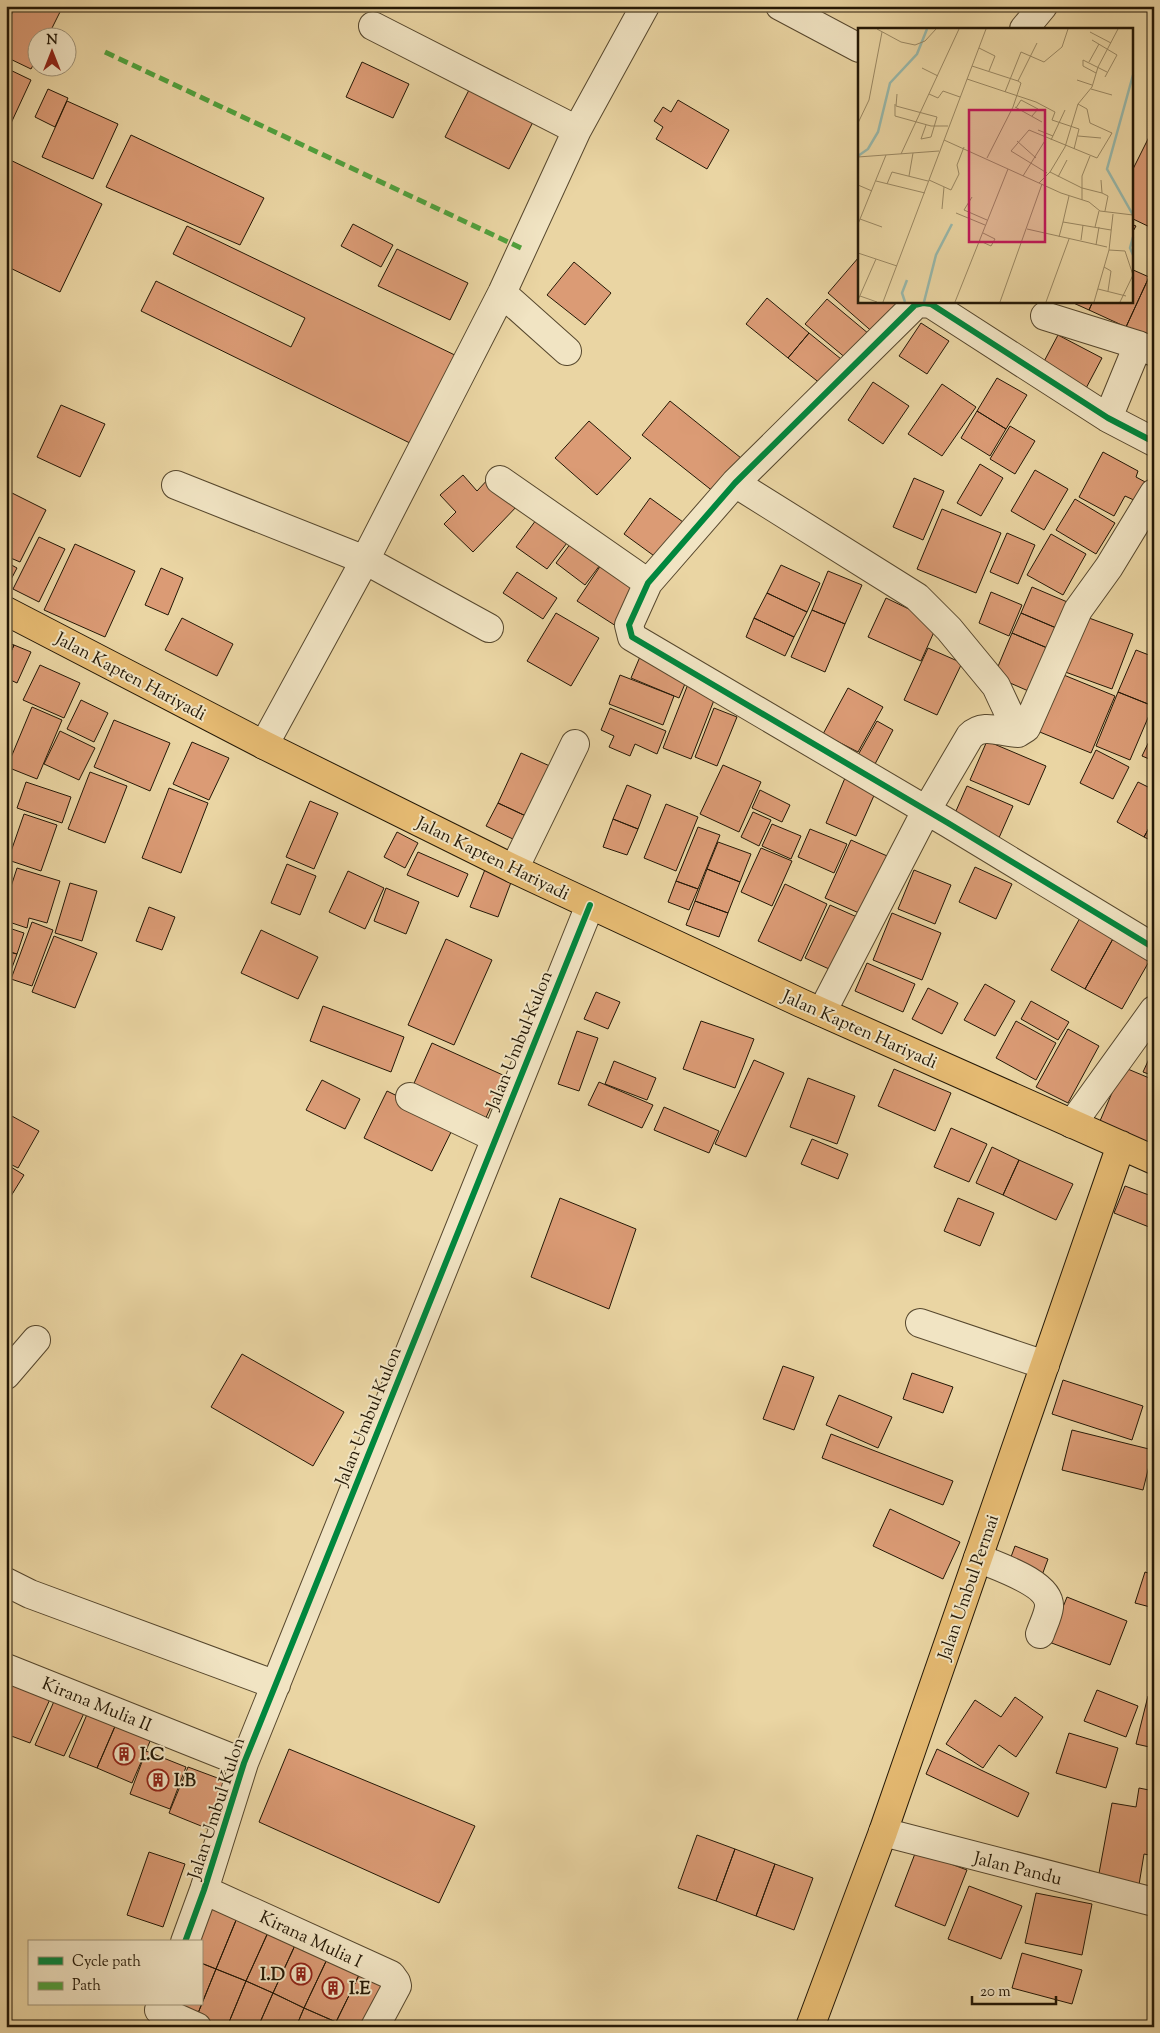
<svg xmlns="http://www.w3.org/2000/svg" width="1160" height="2033" font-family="'Sorts Mill Goudy',serif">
<rect width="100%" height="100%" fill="#ead5a3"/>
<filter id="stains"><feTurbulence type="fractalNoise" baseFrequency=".004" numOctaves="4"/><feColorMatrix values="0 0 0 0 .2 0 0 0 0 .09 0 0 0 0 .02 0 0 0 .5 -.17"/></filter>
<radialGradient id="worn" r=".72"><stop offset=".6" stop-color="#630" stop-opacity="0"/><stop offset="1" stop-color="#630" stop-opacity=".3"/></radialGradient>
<path fill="#db9b75" stroke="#241806" d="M 16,6 L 62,8 L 47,38 L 38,38 L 38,56 L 31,69 L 6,57 L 6,25 Z
M 362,62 L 409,84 L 393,118 L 346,97 Z
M 6,68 L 31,80 L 6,134 Z
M 470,88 L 534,120 L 509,169 L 445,137 Z
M 48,89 L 68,98 L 55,127 L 35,117 Z
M 678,100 L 729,130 L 707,169 L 656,139 L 663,127 L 654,121 L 663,107 L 671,112 Z
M 67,101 L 118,124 L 93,179 L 42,157 Z
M 1154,127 L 1154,229 L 1131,218 L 1131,173 Z
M 131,135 L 264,198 L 240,245 L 106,187 Z
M 6,158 L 102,204 L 60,292 L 6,266 Z
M 353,224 L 393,245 L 381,267 L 341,246 Z
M 1131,224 L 1136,226 L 1131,235 Z
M 187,226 L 461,358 L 418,447 L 141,311 L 156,281 L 291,347 L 305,318 L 173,254 Z
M 397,249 L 468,283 L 450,320 L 378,286 Z
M 859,257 L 859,301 L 905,301 L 876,335 L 828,293 Z
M 574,262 L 611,293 L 585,325 L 547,295 Z
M 1131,269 L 1149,277 L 1126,327 L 1089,310 L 1093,301 L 1131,301 Z
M 1149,277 L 1154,279 L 1154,339 L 1126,327 Z
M 767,298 L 809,333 L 788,358 L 746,324 Z
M 827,299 L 869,334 L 847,359 L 805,324 Z
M 1069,301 L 1093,301 L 1089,310 Z
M 921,323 L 949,341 L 927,374 L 899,356 Z
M 809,333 L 841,359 L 821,384 L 788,358 Z
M 1058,335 L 1102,358 L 1084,392 L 1040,369 Z
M 997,378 L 1027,395 L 1006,429 L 977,411 Z
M 873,382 L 909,406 L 883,444 L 848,420 Z
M 942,384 L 976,407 L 942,456 L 908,434 Z
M 670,401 L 746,462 L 719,496 L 642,435 Z
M 61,405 L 105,424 L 80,477 L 37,457 Z
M 977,411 L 1006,429 L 990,456 L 961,438 Z
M 589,421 L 631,458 L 597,495 L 555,458 Z
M 1010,426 L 1035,441 L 1015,474 L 990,459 Z
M 1103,452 L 1138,471 L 1136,477 L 1147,483 L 1136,501 L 1125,496 L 1114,516 L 1079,497 Z
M 980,464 L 1003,478 L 981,516 L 957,503 Z
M 1035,470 L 1068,489 L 1044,530 L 1011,511 Z
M 463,475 L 477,491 L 491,476 L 520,503 L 473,552 L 444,524 L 456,512 L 440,495 Z
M 914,478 L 944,491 L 923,540 L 893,527 Z
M 6,490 L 46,510 L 20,562 L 6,556 Z
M 650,498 L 683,522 L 657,558 L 624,534 Z
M 1075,499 L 1115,523 L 1096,554 L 1056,530 Z
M 942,509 L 1001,533 L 976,593 L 917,569 Z
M 539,516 L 570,539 L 547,569 L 516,547 Z
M 1007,533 L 1035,545 L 1018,584 L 990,572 Z
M 1051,534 L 1086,554 L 1063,595 L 1027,575 Z
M 39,537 L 65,549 L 39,602 L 13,589 Z
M 574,539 L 603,561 L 585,585 L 556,563 Z
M 75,544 L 135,571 L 105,637 L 44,610 Z
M 6,562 L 17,568 L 6,589 Z
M 603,562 L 641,587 L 616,626 L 577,601 Z
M 781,565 L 820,583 L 807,612 L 767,593 Z
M 161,568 L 183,578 L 168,615 L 145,605 Z
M 828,571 L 862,585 L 845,624 L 812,610 Z
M 517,572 L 557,598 L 543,619 L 503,593 Z
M 1032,587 L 1072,604 L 1061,630 L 1021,613 Z
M 991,592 L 1022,605 L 1009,636 L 979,623 Z
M 767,593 L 807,612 L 794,637 L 754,618 Z
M 886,598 L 938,623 L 921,661 L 868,637 Z
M 812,610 L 845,624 L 825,672 L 791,657 Z
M 556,613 L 599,638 L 571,686 L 527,661 Z
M 1021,613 L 1061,630 L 1052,650 L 1012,633 Z
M 1078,614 L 1133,634 L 1112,689 L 1057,669 Z
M 182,618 L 233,644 L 217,676 L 165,650 Z
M 754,618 L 794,637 L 785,656 L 746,637 Z
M 1012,633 L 1052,650 L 1033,693 L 994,676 Z
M 6,642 L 14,645 L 6,663 Z
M 14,645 L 31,652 L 17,683 L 6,678 L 6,663 Z
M 928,648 L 962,663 L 937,715 L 904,700 Z
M 1136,650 L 1154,657 L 1153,706 L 1118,692 Z
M 642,652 L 690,672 L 679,698 L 631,678 Z
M 40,665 L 80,683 L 64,718 L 23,700 Z
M 1054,671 L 1115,696 L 1091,753 L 1030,728 Z
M 620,675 L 674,696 L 663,725 L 609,704 Z
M 690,679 L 718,690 L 691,759 L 663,748 Z
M 848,688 L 883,707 L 858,752 L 823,734 Z
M 1118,692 L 1153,706 L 1130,760 L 1096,746 Z
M 81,700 L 108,713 L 94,742 L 67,729 Z
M 32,707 L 62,720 L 37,779 L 7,767 Z
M 610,708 L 666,731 L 657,754 L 635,744 L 630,756 L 609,747 L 614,736 L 601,730 Z
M 714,708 L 737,717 L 717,766 L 695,757 Z
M 114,720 L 170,743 L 150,791 L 94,767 Z
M 877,721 L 893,730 L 875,764 L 858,755 Z
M 60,731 L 95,748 L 79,780 L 44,764 Z
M 1154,731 L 1154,761 L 1142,756 Z
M 987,741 L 1046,766 L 1029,805 L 970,780 Z
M 192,742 L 229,758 L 209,800 L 173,784 Z
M 1096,750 L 1129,767 L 1113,799 L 1080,783 Z
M 521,753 L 552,767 L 528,817 L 498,803 Z
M 723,765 L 761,782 L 739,832 L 700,814 Z
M 90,772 L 127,786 L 105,843 L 68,829 Z
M 845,778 L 876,791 L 856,836 L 826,823 Z
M 26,782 L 71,797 L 62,823 L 17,808 Z
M 1138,782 L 1154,790 L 1154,819 L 1144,837 L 1117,822 Z
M 627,785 L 651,795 L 638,829 L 613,819 Z
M 967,786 L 1013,806 L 998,840 L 952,820 Z
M 169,788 L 208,803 L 181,873 L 142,858 Z
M 760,790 L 790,805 L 782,822 L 752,808 Z
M 310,801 L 338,813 L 314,869 L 286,857 Z
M 498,803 L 528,817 L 517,841 L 486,826 Z
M 666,804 L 698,817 L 676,871 L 644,858 Z
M 753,812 L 771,820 L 759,846 L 741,837 Z
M 24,814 L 57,825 L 41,871 L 8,860 Z
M 613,819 L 638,829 L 627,855 L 603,847 Z
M 1154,819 L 1154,842 L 1144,837 Z
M 772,824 L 801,836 L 791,859 L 762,846 Z
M 698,827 L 720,835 L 698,889 L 676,881 Z
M 810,829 L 847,844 L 834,873 L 798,857 Z
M 397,832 L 418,843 L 405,868 L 384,857 Z
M 851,840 L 894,859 L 868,917 L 825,898 Z
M 718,842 L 751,854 L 740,882 L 707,869 Z
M 761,848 L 792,861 L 772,906 L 741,892 Z
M 418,852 L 468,874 L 458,897 L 407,875 Z
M 287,864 L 316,876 L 300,915 L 271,903 Z
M 486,867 L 513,877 L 498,917 L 470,907 Z
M 975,867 L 1012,884 L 996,919 L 959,902 Z
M 17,868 L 60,881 L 47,923 L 29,918 L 27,928 L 6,921 L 6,902 Z
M 707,869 L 740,882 L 728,913 L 695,901 Z
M 914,870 L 951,885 L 935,924 L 898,909 Z
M 348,871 L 384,888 L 365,929 L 329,912 Z
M 676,881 L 698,889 L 689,910 L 668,902 Z
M 70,883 L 97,891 L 82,941 L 55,933 Z
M 785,884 L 827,904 L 801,961 L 758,941 Z
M 386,888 L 419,902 L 406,934 L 374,921 Z
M 695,901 L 728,913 L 719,937 L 686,925 Z
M 830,905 L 866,921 L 840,974 L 805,958 Z
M 149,907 L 175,917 L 162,950 L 136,941 Z
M 892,913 L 941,933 L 922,980 L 873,960 Z
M 1080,918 L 1114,937 L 1085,989 L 1051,970 Z
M 32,922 L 53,930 L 32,986 L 11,979 Z
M 6,927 L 24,933 L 17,954 L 6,951 Z
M 261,930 L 318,957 L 298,999 L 241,973 Z
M 54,936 L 97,953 L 75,1008 L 32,992 Z
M 1114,937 L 1151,958 L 1122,1009 L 1085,989 Z
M 446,939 L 492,960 L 454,1045 L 408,1025 Z
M 6,951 L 17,954 L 6,984 Z
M 867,963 L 915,984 L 903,1012 L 855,991 Z
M 985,984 L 1015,1001 L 995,1036 L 964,1020 Z
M 928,988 L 958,1003 L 942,1034 L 912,1019 Z
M 596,992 L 620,1002 L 608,1029 L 584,1019 Z
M 1031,1001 L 1069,1022 L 1058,1040 L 1021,1019 Z
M 323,1006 L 404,1037 L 391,1072 L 310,1041 Z
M 701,1021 L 754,1039 L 735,1088 L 683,1069 Z
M 1016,1021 L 1056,1043 L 1036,1080 L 996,1058 Z
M 1068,1029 L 1099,1046 L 1068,1103 L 1036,1087 Z
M 577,1031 L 598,1038 L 579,1091 L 558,1084 Z
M 432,1043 L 505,1076 L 484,1122 L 411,1090 Z
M 1154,1048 L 1154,1076 L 1143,1072 Z
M 754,1060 L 784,1073 L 746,1157 L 715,1144 Z
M 614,1061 L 656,1078 L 647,1100 L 605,1084 Z
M 1123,1067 L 1154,1080 L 1154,1152 L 1097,1128 Z
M 894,1069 L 951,1093 L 935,1131 L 878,1106 Z
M 808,1078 L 855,1096 L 837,1144 L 790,1127 Z
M 322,1080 L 360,1099 L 345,1129 L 306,1110 Z
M 599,1082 L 653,1105 L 642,1128 L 588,1105 Z
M 387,1091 L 455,1124 L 432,1171 L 364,1138 Z
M 664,1107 L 719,1131 L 709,1153 L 654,1130 Z
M 10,1115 L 39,1131 L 18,1168 L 6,1162 L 6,1122 Z
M 951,1128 L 987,1144 L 969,1182 L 934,1167 Z
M 812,1139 L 848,1154 L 838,1179 L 801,1164 Z
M 992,1147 L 1019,1160 L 1003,1195 L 976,1183 Z
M 1019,1160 L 1073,1184 L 1056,1220 L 1003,1195 Z
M 6,1164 L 24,1175 L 11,1196 L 6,1193 Z
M 1125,1186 L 1154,1197 L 1154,1229 L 1114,1213 Z
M 6,1193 L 11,1196 L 6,1205 Z
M 560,1198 L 636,1229 L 609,1309 L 531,1277 Z
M 958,1198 L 994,1213 L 980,1246 L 944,1231 Z
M 242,1354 L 344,1412 L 313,1466 L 211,1407 Z
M 783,1366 L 814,1377 L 794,1430 L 763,1419 Z
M 912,1373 L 953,1387 L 943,1413 L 903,1399 Z
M 1063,1380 L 1143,1406 L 1132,1440 L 1052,1414 Z
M 839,1395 L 892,1417 L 878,1448 L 826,1425 Z
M 1072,1430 L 1153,1450 L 1143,1490 L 1062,1470 Z
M 831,1434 L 953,1481 L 943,1505 L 822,1458 Z
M 890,1509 L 960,1542 L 943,1579 L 873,1546 Z
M 1015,1546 L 1048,1559 L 1041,1578 L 1008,1565 Z
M 1145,1572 L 1154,1575 L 1154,1608 L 1135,1603 Z
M 1067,1597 L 1127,1621 L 1110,1665 L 1049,1642 Z
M 9,1678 L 51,1697 L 30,1743 L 6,1734 L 6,1685 Z
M 1097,1690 L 1138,1706 L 1126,1737 L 1084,1721 Z
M 1148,1696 L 1154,1697 L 1154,1748 L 1136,1744 Z
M 1015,1697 L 1043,1717 L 1016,1757 L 999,1745 L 983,1768 L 946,1744 L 975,1700 L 1001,1717 Z
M 55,1699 L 85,1711 L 64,1756 L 35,1745 Z
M 88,1712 L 116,1724 L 97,1768 L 69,1757 Z
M 116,1724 L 151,1739 L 132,1783 L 97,1768 Z
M 1069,1733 L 1118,1748 L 1106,1788 L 1056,1773 Z
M 289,1749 L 475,1826 L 439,1903 L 259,1822 Z
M 937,1749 L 1029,1793 L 1018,1817 L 926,1774 Z
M 146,1751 L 186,1767 L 170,1809 L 130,1794 Z
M 188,1767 L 231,1783 L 211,1830 L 169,1813 Z
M 1139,1788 L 1154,1791 L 1154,1856 L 1144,1854 L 1138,1891 L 1097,1884 L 1112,1803 L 1136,1807 Z
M 697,1835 L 735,1849 L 716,1901 L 678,1888 Z
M 735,1849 L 775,1864 L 756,1916 L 716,1901 Z
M 916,1851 L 967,1870 L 945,1926 L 895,1906 Z
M 149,1852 L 185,1864 L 163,1927 L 127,1915 Z
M 775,1864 L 813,1878 L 794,1930 L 756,1916 Z
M 969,1886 L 1022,1906 L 1001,1959 L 948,1939 Z
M 1036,1893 L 1092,1904 L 1082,1955 L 1025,1943 Z
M 209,1899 L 239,1913 L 216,1969 L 201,1963 L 201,1942 L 192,1942 Z
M 239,1913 L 270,1928 L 246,1981 L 216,1969 Z
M 270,1928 L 297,1941 L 273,1993 L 246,1981 Z
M 297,1941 L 329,1955 L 304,2008 L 273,1993 Z
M 1022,1953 L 1082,1970 L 1072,2004 L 1012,1988 Z
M 329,1955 L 362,1969 L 336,2022 L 304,2008 Z
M 201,1963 L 216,1969 L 194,2023 L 167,2004 L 201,2004 Z
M 216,1969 L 246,1981 L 227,2027 L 203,2027 L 194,2023 Z
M 362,1969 L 393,1983 L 372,2027 L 346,2027 L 336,2022 Z
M 246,1981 L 273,1993 L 258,2027 L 227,2027 Z
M 273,1993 L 304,2008 L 296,2027 L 258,2027 Z
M 304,2008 L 336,2022 L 333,2027 L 296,2027 Z
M 336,2022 L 346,2027 L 333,2027 Z"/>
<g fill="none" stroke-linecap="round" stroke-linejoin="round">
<g stroke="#56472d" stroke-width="30">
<path id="minor" d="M 780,6 L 859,48
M 373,26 L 577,130
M 1024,29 L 1043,6
M 502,293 L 567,351
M 1045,316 L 1138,345 L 1154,352
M 1108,418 L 1138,345
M 1154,442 L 1108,418 L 931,304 L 923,303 L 915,305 L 735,483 L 648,583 L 629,625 L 632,637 L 948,823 L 1154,948
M 500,480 L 648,583
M 735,483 L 917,597 L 949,629 L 996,686 L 1018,733
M 176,485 L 365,560 L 489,628
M 264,745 L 365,560 L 461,373 L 502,293 L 577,130 L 645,6
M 514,869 L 575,744
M 822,1012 L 926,811 L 970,736 C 984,722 1001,733 1018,733 L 1026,728 L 1078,610 L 1109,567 L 1154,493
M 410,1097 L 496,1138
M 1072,1124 L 1154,1010
M 920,1323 L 1045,1365
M 6,1375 L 36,1340
M 978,1558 C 996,1566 1051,1583 1049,1607 C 1048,1616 1043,1625 1040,1634
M 6,1582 L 30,1594 L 276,1685
M 6,1668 L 244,1763
M 883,1832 L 1154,1902
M 204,1890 L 391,1975 L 396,1982 L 397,1986 L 375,2027
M 185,1942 L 204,1890 L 244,1763 L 590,905
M 159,2010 L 197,2027"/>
</g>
<g stroke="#241806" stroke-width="30">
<path id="major" d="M 6,611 L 264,745 L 514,869 L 801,1003 L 1154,1160
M 810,2027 L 883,1832 L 1121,1145"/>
</g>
<use href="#minor" stroke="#f1e4c3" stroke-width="28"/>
<use href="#major" stroke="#e5ba72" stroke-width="28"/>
<path stroke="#50a13d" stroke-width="5" stroke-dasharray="10 5" stroke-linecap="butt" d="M 105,52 L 521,248"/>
<g stroke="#f1e4c3" stroke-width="9">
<path id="cycleway" d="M 1154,442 L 1108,418 L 931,304 L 923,303 L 915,305 L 735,483 L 648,583 L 629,625 L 632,637 L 948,823 L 1154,948
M 185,1942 L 204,1890 L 244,1763 L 590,905"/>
</g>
<use href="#cycleway" stroke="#00873e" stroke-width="6"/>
</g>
<defs>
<g id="building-ring" transform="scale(1.125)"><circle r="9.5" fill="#f1e4c3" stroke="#8f2418" stroke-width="1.5"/><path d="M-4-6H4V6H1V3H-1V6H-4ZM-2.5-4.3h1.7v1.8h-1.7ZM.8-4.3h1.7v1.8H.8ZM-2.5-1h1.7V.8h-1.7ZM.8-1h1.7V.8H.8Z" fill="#8f2418"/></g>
</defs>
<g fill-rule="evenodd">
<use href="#building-ring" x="124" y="1754"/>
<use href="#building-ring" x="158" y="1780"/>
<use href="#building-ring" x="301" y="1974"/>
<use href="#building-ring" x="333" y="1988"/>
</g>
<g text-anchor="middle" stroke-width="4" stroke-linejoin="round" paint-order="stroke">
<g font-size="18" fill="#241806" stroke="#f1e4c3">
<text transform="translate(131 676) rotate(28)" y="6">Jalan Kapten Hariyadi</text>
<text transform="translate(493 858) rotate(26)" y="6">Jalan Kapten Hariyadi</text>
<text transform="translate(860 1029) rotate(24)" y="6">Jalan Kapten Hariyadi</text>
<text transform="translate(519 1040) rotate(-68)" y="6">Jalan Umbul Kulon</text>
<text transform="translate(368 1416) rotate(-68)" y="6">Jalan Umbul Kulon</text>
<text transform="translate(968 1587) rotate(-71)" y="6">Jalan Umbul Permai</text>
<text transform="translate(97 1704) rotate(22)" y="6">Kirana Mulia II</text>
<text transform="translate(216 1808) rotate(-72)" y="6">Jalan Umbul Kulon</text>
<text transform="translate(1018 1868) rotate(14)" y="6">Jalan Pandu</text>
<text transform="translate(311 1939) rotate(25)" y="6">Kirana Mulia I</text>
</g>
<g font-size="18" font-weight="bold" fill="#241806" stroke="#f1e4c3" text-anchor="start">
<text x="140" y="1760">I.C</text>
<text x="174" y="1786">I.B</text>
<text x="285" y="1980" text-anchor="end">I.D</text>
<text x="349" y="1994">I.E</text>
</g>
</g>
<g transform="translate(858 28)">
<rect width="275" height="275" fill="#ead5a3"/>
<path fill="none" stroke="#98b8ab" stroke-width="2.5" d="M 275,47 L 249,141 L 275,187M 0,128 L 10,121 L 20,104 L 32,55 L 59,26 L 69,1M 275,209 L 272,220 L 275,227M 47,274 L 44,265 L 49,252M 66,274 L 78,227 L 94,196"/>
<path fill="none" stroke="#9b8964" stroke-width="1" d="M 19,1 L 43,14 L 57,17 L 67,13 L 78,1M 232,4 L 253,15M 234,12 L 259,27 L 247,49M 121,20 L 137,28 L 131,43M 231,34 L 241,16M 114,38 L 160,53M 64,40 L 80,48M 238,45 L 225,38 L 225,32 L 249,44M 109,51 L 178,74 L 197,84 L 194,92 L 221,101 L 216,121M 219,52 L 234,57M 233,61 L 254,67M 147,64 L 163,24 L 186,34 L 204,19 L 210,1M 39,66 L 38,78 L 79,89 L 73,109 L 63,111 L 68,97M 71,66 L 80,70 L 85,63 L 102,69M 37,76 L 37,88 L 73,98 L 90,98M 157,79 L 184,94M 158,80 L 163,72 L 180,81 L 174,88M 0,95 L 11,72 L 24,4M 180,102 L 195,108M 220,108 L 243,110M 86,112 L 203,165 L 231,174 L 242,183 L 275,187M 193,112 L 207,82M 159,113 L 178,130M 43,126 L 101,1M 0,129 L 81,123M 129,130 L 155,79 L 163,55 L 160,53 L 179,15M 192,144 L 224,160 L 244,165M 189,145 L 153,123 L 171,102 L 239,130 L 254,105 L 232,95 L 229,81 L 220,76M 51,148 L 55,125M 165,148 L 188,111M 200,149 L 209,132M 71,152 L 93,162 L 101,146 L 99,137 L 106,119M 243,152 L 244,165 L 250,168 L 247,183M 18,153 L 67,165M 181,155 L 192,144 L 207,119 L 220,76 L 234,59 L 240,39 L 260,1M 29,156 L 34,144 L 70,153M 0,157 L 14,163M 211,168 L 205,194 L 253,202M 114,169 L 106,182 L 129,192M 224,172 L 224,148 L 232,128M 84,181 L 86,159M 98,185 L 127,197M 2,191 L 24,199M 0,196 L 28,127M 237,199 L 241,183M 169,201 L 249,219M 201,209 L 205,194M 223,212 L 225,197M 122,213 L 133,218 L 137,211 L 125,205M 238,217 L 241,199M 251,222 L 267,223 L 275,247M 0,225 L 39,238M 246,239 L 253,243 L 250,263M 240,261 L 268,268M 2,268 L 19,274M 0,272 L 18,231M 25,274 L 128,1M 97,274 L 150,141M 142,274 L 184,156M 188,274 L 211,211M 236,274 L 251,222 L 255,186M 262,274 L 275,247"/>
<path fill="#c2185b" fill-opacity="0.15" stroke="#c2185b" stroke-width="2.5" d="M 111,82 L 187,82 L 187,214 L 111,214 Z"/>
<rect width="275" height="275" fill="none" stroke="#241806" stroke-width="2.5"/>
</g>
<rect width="1160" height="2033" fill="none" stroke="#ead5a3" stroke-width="25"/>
<rect x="8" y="8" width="1145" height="2018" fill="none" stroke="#241806" stroke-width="2.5"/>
<rect x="12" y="12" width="1135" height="2008" fill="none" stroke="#241806"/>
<rect x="28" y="1940" width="175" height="65" fill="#f1e4c3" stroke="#9f9277"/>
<rect x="38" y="1957" width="25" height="8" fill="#00873e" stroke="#9f9277"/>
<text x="72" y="1966" font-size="15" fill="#241806">Cycle path</text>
<rect x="38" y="1982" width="25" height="8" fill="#50a13d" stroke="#9f9277"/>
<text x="72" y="1990" font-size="15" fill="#241806">Path</text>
<g transform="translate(52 52)"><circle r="24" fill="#f1e4c3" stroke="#9f9277"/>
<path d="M0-4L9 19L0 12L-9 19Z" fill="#8f2418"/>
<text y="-8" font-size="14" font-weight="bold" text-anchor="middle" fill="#241806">N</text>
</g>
<path d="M972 1996v8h84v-8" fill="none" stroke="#241806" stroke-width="2.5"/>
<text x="980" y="1996" font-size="15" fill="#241806" stroke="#f1e4c3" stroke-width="4" paint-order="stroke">20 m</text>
<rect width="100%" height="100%" filter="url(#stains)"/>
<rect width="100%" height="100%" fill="url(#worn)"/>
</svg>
